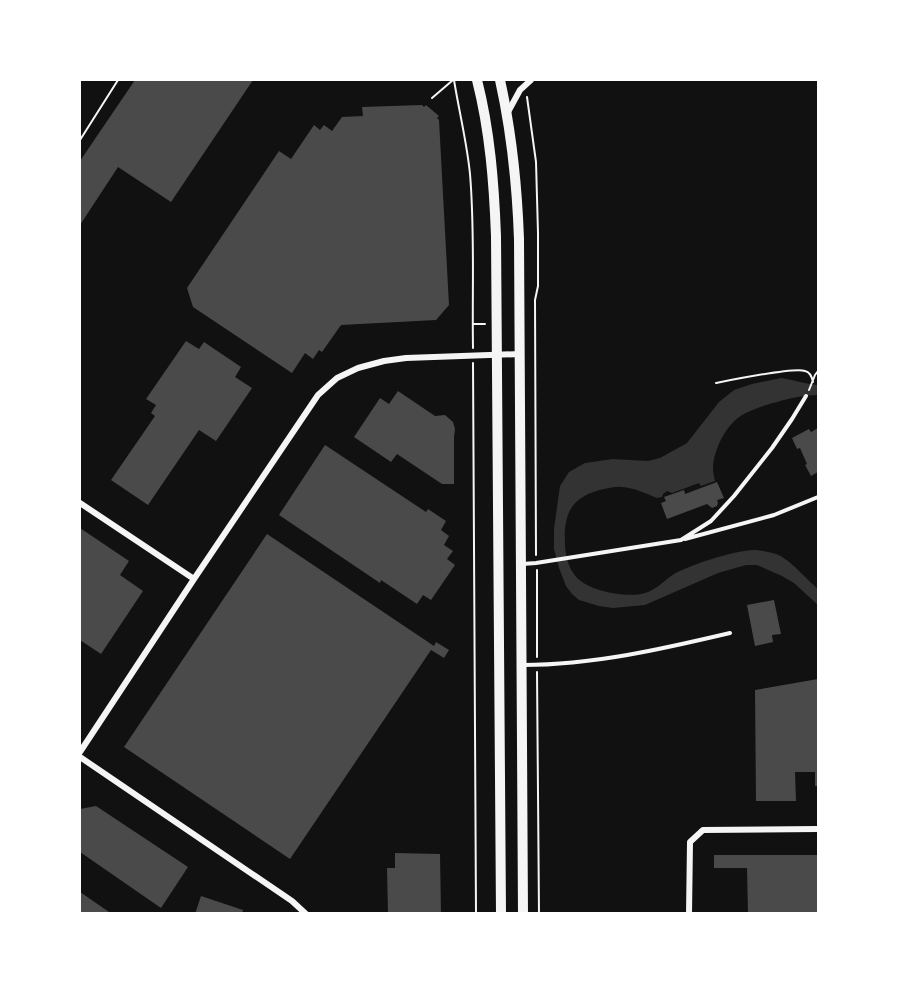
<svg xmlns="http://www.w3.org/2000/svg" width="898" height="993" font-family="'Varela Round',sans-serif">
<rect width="100%" height="100%" fill="#111"/>
<path fill="#333" d="M 781,378 C 794,380 805,384 818,385 L 818,395 C 805,395 790,398 777,402 C 765,405 753,409 742,415 C 726,425 714,449 713,467 C 713,472 714,477 715,481 L 701,486 L 699,483 L 672,493 L 667,491 L 663,494 L 662,497 L 657,498 C 645,493 634,488 622,487 C 616,486 610,488 604,489 C 585,493 569,502 566,523 C 564,530 565,538 565,546 C 566,559 570,574 582,582 C 596,592 631,599 648,592 C 658,588 665,580 674,574 C 692,564 733,551 753,550 C 760,550 769,552 776,554 C 790,559 806,579 818,589 L 818,605 L 794,583 L 782,576 L 757,565 L 746,565 L 718,573 L 645,605 L 613,608 L 599,606 L 579,600 L 572,594 L 566,586 L 559,568 L 554,549 L 554,529 L 560,486 L 569,472 L 585,463 L 613,459 L 648,461 L 660,458 L 687,443 L 719,402 L 734,390 L 752,384 Z"/>
<path fill="#4a4a4a" d="M 135,80 L 253,80 L 171,202 L 118,167 L 80,225 L 80,161 Z
M 422,105 L 424,107 L 426,105 L 439,116 L 437,118 L 439,120 L 449,305 L 436,320 L 341,325 L 322,352 L 319,350 L 313,359 L 305,353 L 292,373 L 193,307 L 187,288 L 279,151 L 291,159 L 314,125 L 320,130 L 324,125 L 332,131 L 342,117 L 363,116 L 362,107 Z
M 186,341 L 199,349 L 204,342 L 241,367 L 235,377 L 252,388 L 216,441 L 199,430 L 148,505 L 111,480 L 155,416 L 151,413 L 156,405 L 146,399 Z
M 398,391 L 435,416 L 445,415 L 453,422 L 455,429 L 454,437 L 454,484 L 442,484 L 397,454 L 391,462 L 354,437 L 380,398 L 389,404 Z
M 818,428 L 818,472 L 811,476 L 805,465 L 807,464 L 800,448 L 797,449 L 792,438 L 809,429 L 811,432 Z
M 325,445 L 426,512 L 428,509 L 446,521 L 441,530 L 449,536 L 444,545 L 453,551 L 447,559 L 455,565 L 431,600 L 423,595 L 417,604 L 381,580 L 380,583 L 279,515 Z
M 717,482 L 724,498 L 717,500 L 718,503 L 717,506 L 712,508 L 707,504 L 667,519 L 661,503 L 666,501 L 664,497 L 684,490 L 685,494 Z
M 80,528 L 129,561 L 120,575 L 143,591 L 101,654 L 80,640 Z
M 267,534 L 434,646 L 436,642 L 449,650 L 444,658 L 431,650 L 290,859 L 124,747 Z
M 774,600 L 781,634 L 772,635 L 773,642 L 755,646 L 747,605 Z
M 818,679 L 818,786 L 815,786 L 815,772 L 795,772 L 796,801 L 756,801 L 755,690 Z
M 96,806 L 188,867 L 161,908 L 80,852 L 80,809 Z
M 395,853 L 440,854 L 441,914 L 388,914 L 387,868 L 395,868 Z
M 714,855 L 818,855 L 818,914 L 748,914 L 747,868 L 714,868 Z
M 80,892 L 112,914 L 80,914 Z
M 201,896 L 243,910 L 242,914 L 195,914 Z"/>
<g fill="none" stroke-linecap="round" stroke-linejoin="round">
<path stroke="#f5f5f5" stroke-width="2" d="M 454,80 C 459,111 467,143 470,174 C 475,232 472,290 473,348
M 527,97 L 536,162 L 538,233 L 538,286 L 535,300 L 536,555
M 432,98 L 453,80
M 80,140 L 118,80
M 473,324 L 485,324
M 473,363 L 476,914
M 716,383 C 731,380 795,367 805,371 C 810,372 812,377 813,382
M 809,390 L 815,375 L 818,371
M 537,570 L 537,657
M 537,672 L 539,914"/>
<path stroke="#f5f5f5" stroke-width="4" d="M 685,539 L 774,515 L 818,497
M 522,564 L 536,563 L 681,540 L 711,521 L 734,496 L 772,448 L 792,419 L 806,396
M 523,665 C 593,665 662,649 730,633"/>
<path stroke="#f5f5f5" stroke-width="6" d="M 508,112 L 520,90 L 531,80
M 80,503 L 194,579
M 80,752 L 194,579 L 318,395 L 337,378 L 358,368 L 384,361 L 406,358 L 520,354
M 80,757 L 292,901 L 306,914
M 689,914 L 690,842 L 703,830 L 818,829"/>
<path stroke="#f5f5f5" stroke-width="10" d="M 477,80 C 490,131 494,183 496,236 L 501,914
M 500,80 C 512,134 517,183 519,239 L 523,914"/>
</g>
<rect width="898" height="993" fill="none" stroke="#ffffff" stroke-width="162"/>
</svg>
